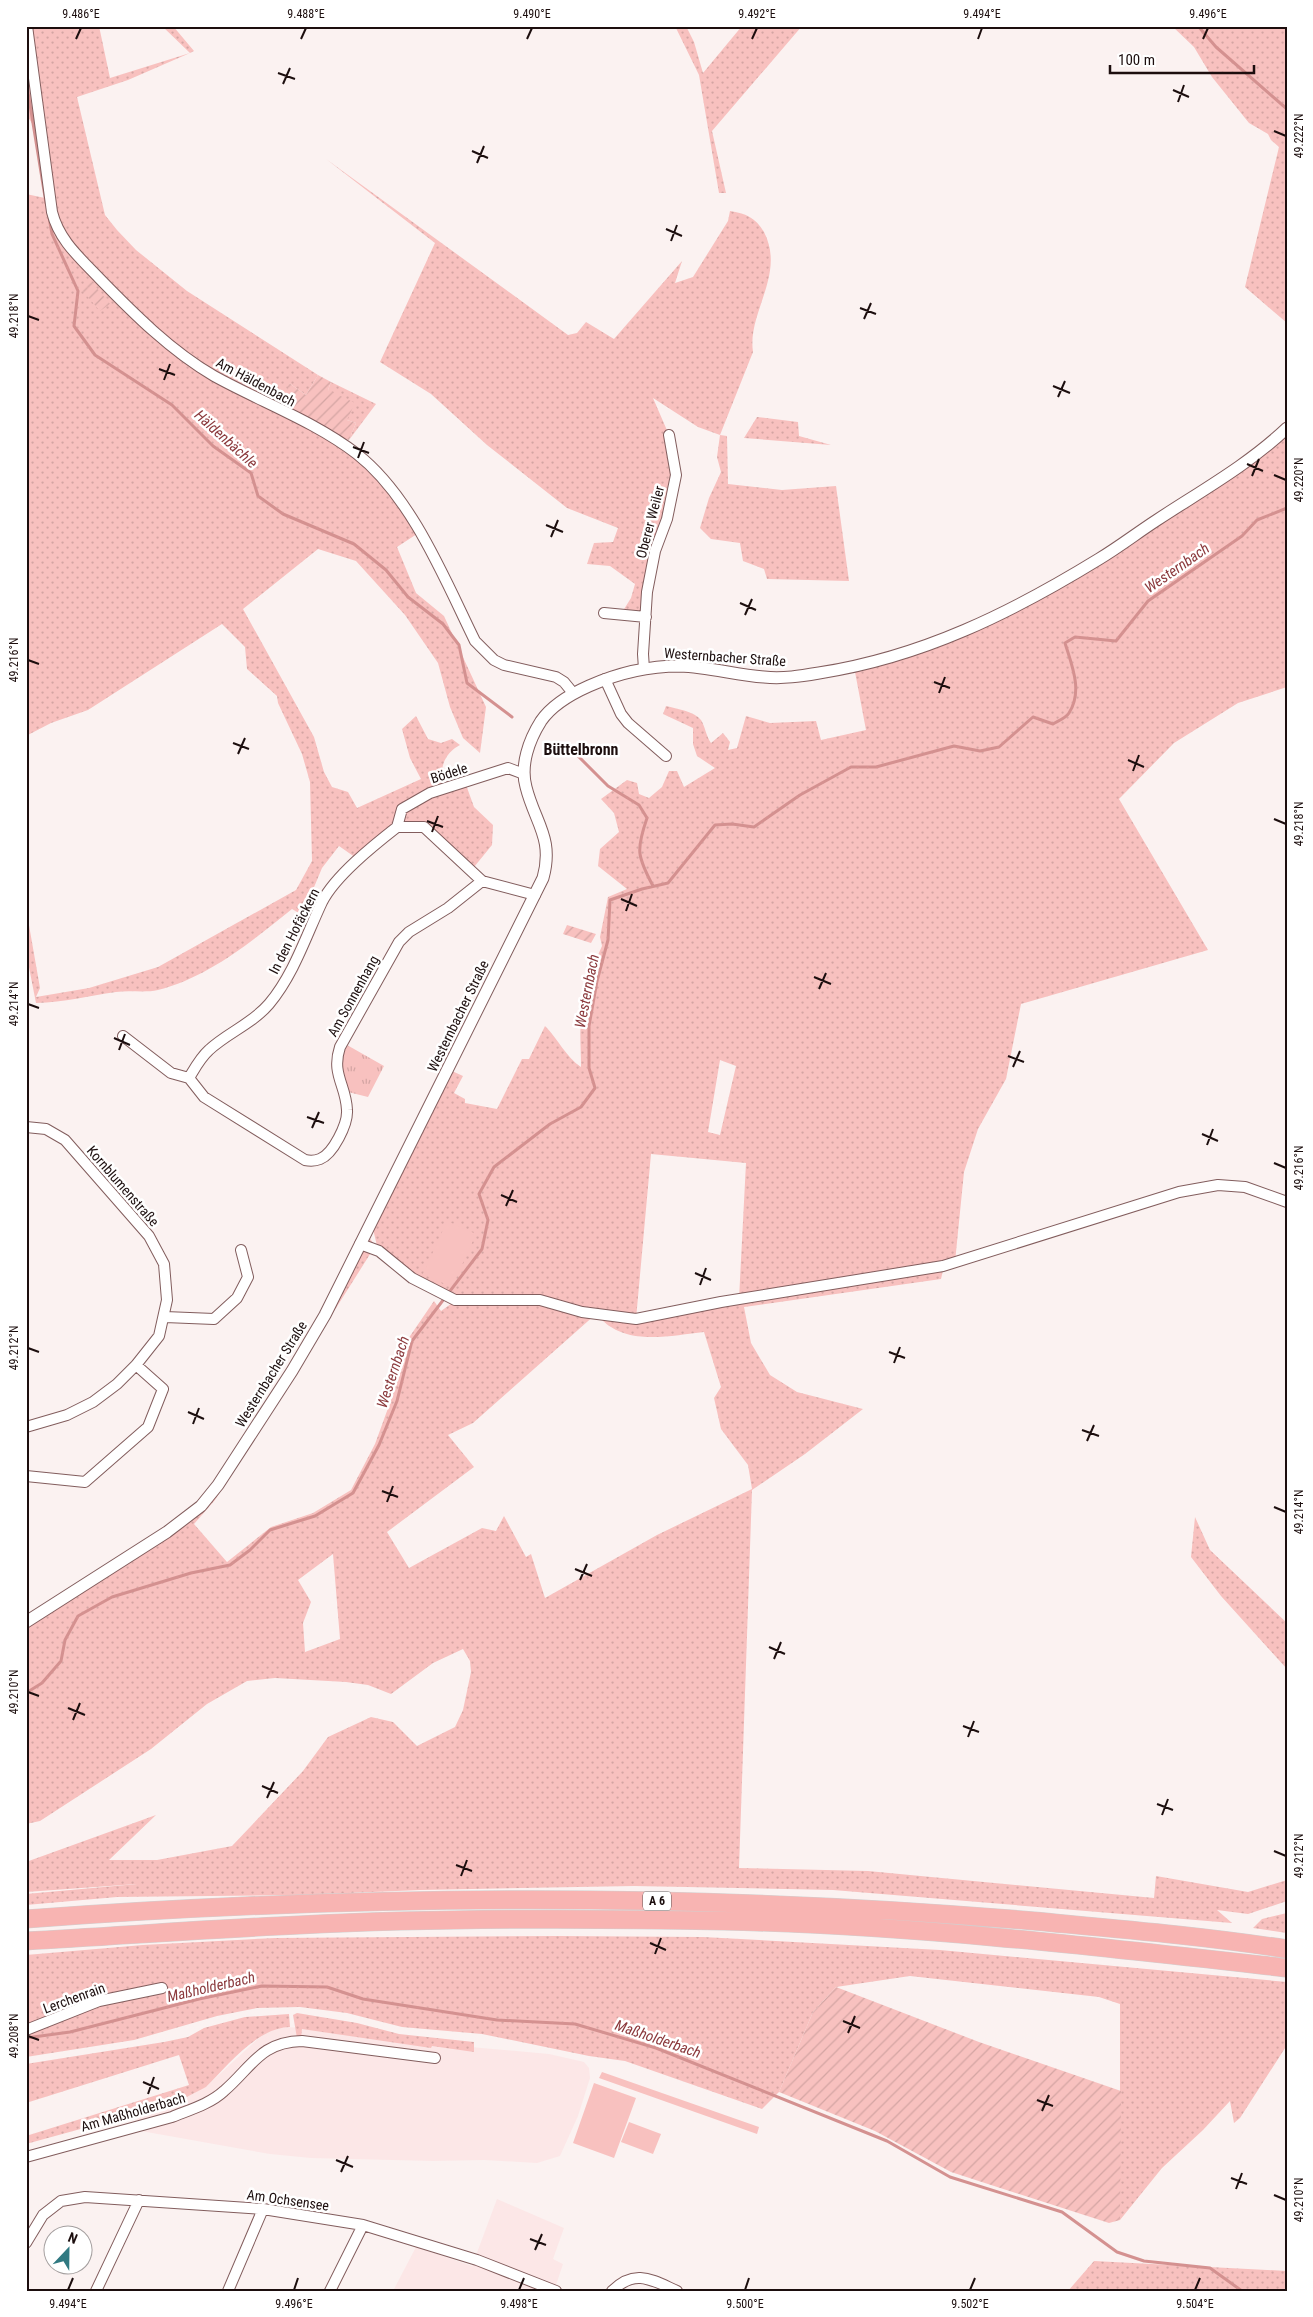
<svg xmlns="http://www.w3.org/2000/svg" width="1313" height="2317" font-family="'Roboto Condensed',sans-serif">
<defs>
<pattern id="grass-dots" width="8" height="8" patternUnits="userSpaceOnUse" patternTransform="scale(1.25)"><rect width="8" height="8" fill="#f8c1bf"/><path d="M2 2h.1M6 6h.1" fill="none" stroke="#d4a5a3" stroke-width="1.8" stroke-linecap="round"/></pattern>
<pattern id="park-tufts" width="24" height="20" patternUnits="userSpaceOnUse" patternTransform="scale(1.25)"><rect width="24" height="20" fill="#f8c1bf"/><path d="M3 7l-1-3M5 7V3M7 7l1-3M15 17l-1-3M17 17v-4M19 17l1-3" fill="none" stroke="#d4a5a3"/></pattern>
<pattern id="garden-furrows" width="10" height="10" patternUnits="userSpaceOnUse" patternTransform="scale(1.25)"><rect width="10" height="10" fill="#f8c1bf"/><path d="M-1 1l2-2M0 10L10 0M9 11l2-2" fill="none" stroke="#d4a5a3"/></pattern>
</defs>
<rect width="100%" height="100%" fill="#fbf2f1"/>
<path fill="#fce7e7" d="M 279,2027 L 315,2028 L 436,2044 L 549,2054 L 584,2062 L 589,2068 L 590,2078 L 578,2116 L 560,2156 L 537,2163 L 484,2160 L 433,2161 L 311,2158 L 270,2154 L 141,2131 L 134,2111 L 206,2087 L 262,2035 Z
M 497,2199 L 564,2228 L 553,2259 L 563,2264 L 554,2291 L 393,2291 L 416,2247 L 472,2266 Z"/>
<path fill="url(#grass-dots)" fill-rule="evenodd" d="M 26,26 L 99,26 L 110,78 L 190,53 L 162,26 L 173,26 L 194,51 L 190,53 L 128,80 L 77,97 L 105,215 L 117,230 L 136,250 L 187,291 L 318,375 L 306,395 L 289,383 L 326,433 L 373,470 L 420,532 L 397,547 L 416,593 L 444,616 L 486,707 L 480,753 L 463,738 L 450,707 L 438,663 L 405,615 L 356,561 L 318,549 L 243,609 L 314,737 L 324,772 L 332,787 L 348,792 L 357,808 L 421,779 L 410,758 L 402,729 L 416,716 L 428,739 L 441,743 L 452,739 L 460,745 C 443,754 439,770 443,789 L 465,782 L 474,807 L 493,825 L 492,845 L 470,872 L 424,828 L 397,827 L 359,860 L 339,846 L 322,868 L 312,892 L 323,901 L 314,922 L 292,909 C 252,941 209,977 158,990 C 145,993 130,990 116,992 C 88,996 65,1002 36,1003 L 26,952 L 26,908 L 40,988 L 36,997 L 89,988 L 158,967 L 296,890 L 312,861 L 310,782 L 302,754 L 278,703 L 277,696 L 247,669 L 245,647 L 222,624 L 88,710 L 51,723 L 26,736 L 26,194 L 45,198 L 35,128 L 26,114 Z
M 675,26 L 686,26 L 694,42 L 703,73 L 742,26 L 802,26 L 712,131 L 726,193 L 719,193 L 699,75 Z
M 1172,26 L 1287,26 L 1287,323 L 1245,287 L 1279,147 L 1271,140 L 1268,134 L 1249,123 L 1212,77 L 1194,47 Z
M 326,159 L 568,335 L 577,333 L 586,322 L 614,339 L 682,261 L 675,283 L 693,277 L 728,221 L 730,211 C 745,213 756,218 764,232 C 786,275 747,312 753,352 L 720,435 L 727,436 L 728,484 L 782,490 L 836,486 L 849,581 L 767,579 L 764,569 L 743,561 L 740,543 L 711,539 L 700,528 L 709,498 L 721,472 L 717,457 L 720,435 L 698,427 L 653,398 L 669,435 L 676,475 L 655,551 L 646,617 L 621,614 L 631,598 L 635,584 L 610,566 L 587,564 L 594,543 L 613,542 L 618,528 L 567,508 L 487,445 L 431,394 L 380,362 L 435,243 Z
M 331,382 L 376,404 L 349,440 L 356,423 L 347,420 L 328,390 Z
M 757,417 L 798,422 L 799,436 L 831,445 L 744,438 Z
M 1287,428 L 1287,687 L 1238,703 L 1174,743 L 1119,799 L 1208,950 L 1021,1004 L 1006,1079 L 978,1129 L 964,1172 L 955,1262 L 944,1266 L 941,1279 L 744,1307 L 751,1343 L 770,1375 L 797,1392 L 863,1409 L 805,1454 L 752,1490 L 739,1868 L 868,1871 L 1154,1898 L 1156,1876 L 1248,1892 L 1287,1880 L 1287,1901 L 1248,1914 L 1217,1910 L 1232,1923 L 833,1890 L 634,1886 L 420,1890 L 302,1895 L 117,1897 L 26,1905 L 26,1894 L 137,1884 L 26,1892 L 26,1862 L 156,1815 L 109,1860 L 157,1860 L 232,1846 L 303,1771 L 328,1737 L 371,1717 L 393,1722 L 417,1746 L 455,1727 L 463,1710 L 471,1672 L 470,1661 L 463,1649 L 433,1663 L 391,1694 L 368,1685 L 346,1682 L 275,1678 L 247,1681 L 207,1704 L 151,1749 L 40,1821 L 26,1824 L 26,1622 L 201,1506 L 292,1371 L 366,1233 L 378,1250 L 373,1229 L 452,1071 L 463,1076 L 454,1093 L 465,1099 L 465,1103 L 497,1109 L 522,1059 L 529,1059 L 545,1026 C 558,1039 566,1057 581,1067 C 581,1031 575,1004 599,974 L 598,955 L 602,946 L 600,937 L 608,897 L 627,889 L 598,866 L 600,849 L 619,832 L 614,813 L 601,799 L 627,780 L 637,783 L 639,794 L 649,798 L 662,787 L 669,771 L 677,771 L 684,787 L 715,768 L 697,756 L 693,744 L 693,728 L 663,714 L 666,706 C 677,709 694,711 701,720 C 705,726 706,736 711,743 L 723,733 L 730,742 L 728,750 L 737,748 L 746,716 L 770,723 L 816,721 L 821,740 L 866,730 L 855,672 L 859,665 L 910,651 L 1051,588 ZM 720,1060 L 736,1066 L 720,1135 L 708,1132 ZM 651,1154 L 746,1163 L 739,1299 L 636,1319 ZM 372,1251 L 455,1301 L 441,1311 L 434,1301 L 408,1339 L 391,1400 L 375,1444 L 351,1490 L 313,1513 L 271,1527 L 227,1562 L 194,1524 L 215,1500 ZM 596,1314 C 601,1318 605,1324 611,1327 C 637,1344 675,1335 704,1332 L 721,1387 L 714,1398 L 721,1429 L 748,1465 L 752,1489 L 657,1535 L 545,1598 L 531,1554 L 526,1557 L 504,1516 L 496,1531 L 482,1528 L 409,1568 L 387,1532 L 474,1467 L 448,1435 L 473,1423 ZM 333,1554 L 340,1639 L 305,1652 L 303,1623 L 311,1602 L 298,1580 Z
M 1195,1517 L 1210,1550 L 1287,1623 L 1287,1669 L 1221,1596 L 1191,1557 Z
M 1287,1913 L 1287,1933 L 1253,1928 L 1262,1919 Z
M 558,1936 L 703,1937 L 940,1950 L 1287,1982 L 1287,2045 L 1240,2118 L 1234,2123 L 1230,2101 L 1203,2130 L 1162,2168 L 1120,2220 L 1120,2004 L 1099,1997 L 910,1976 L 836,1987 L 813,2012 L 779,2092 L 762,2109 L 625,2061 L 589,2056 L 482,2034 L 402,2027 L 347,2013 L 300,2007 L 257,2008 L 217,2016 L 134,2040 L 26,2057 L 26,1955 L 143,1945 L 275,1938 Z
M 297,2013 L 357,2023 L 399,2034 L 474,2042 L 474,2052 L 432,2046 L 431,2048 L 302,2029 L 301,2038 L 297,2038 L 293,2015 Z
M 289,2014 L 290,2027 C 258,2027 227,2066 206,2087 L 175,2103 L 26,2144 L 26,2136 L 189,2085 L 179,2055 L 26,2103 L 26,2064 L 164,2042 L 188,2037 L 204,2028 L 245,2017 Z
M 1094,2261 L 1287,2271 L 1287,2291 L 1068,2291 Z"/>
<path fill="url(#park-tufts)" d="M 347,1045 L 384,1066 L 368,1097 L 348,1092 C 342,1072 339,1065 347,1045 Z"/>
<path fill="url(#garden-furrows)" d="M 89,279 L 110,304 L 100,311 L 82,290 Z
M 318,375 L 331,382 L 328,390 L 355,403 L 347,420 L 356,423 L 349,440 L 326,433 L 281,410 L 289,383 L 306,395 Z
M 567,925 L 596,934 L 591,943 L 563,934 Z
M 836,1987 L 979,2042 L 1121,2091 L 1120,2220 L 1109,2223 L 951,2172 L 875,2131 L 779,2092 L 813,2012 Z"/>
<path fill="#f8c1bf" d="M 447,1221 L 476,1234 L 452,1287 L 423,1274 Z
M 602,2072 L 759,2127 L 757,2134 L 599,2078 Z
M 594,2083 L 636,2098 L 614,2158 L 573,2143 Z
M 629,2122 L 661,2134 L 653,2154 L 621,2142 Z"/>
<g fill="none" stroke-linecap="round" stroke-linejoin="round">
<path stroke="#d49190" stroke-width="3" d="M 1198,26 L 1216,47 L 1287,109
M 26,80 L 46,203
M 49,217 L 52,234 L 78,291 L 74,326 L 95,355 L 172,405 L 213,446 L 251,473 L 258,496 L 283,514 L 354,544 L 386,570 L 408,597 L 443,624 L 459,645 L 467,683 L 512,717
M 567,745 L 608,786 L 639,805 L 647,818 C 636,850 637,856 653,886
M 26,1693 L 42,1683 L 61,1661 L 65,1640 L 78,1616 L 112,1597 L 191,1573 L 230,1565 L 250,1550 L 270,1530 L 315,1516 L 353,1493 L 379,1445 L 397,1401 L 412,1341 L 482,1249 L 488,1220 L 479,1194 L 494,1167 L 550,1124 L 581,1107 L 595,1088 L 589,1068 L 589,1026 L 597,981 L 608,940 L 610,900 L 642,889 L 668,883 L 715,825 L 732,824 L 754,827 L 800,795 L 851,767 L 876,767 L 954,746 L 980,751 L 999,747 L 1033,717 L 1053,724 C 1058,721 1066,718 1069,713 C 1083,691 1072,666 1065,643 L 1075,637 L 1116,641 L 1148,601 L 1242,536 L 1257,520 L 1287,508
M 26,2038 L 70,2032 L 199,1999 L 262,1986 L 327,1987 L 363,1999 L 497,2020 L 575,2024 L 656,2048 L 887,2141 L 950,2177 L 1062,2212 L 1117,2252 L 1144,2261 L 1210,2268 L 1242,2291"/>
<g stroke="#825d5d" stroke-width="12">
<path id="minor" d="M 27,26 L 52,212 C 59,240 79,257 99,278 C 134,314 171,351 214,376 C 261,402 314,421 357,454 C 412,497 445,580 475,641 L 494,660 L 504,665 L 556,677 L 564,682 L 573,693
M 604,613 L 646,617
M 644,669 L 643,654 L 647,592 L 655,551 L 667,519 L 676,475 L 669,435
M 605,679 L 621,714 L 628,723 L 666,756
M 397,827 L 402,809 L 430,793 L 508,768 L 524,774
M 123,1036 L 171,1073 L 189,1078 L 204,1097 L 305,1160 C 310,1161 315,1161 320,1159 C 333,1154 348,1124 347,1110 C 346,1085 331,1074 340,1047 L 399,942 L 409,932 L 448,908 L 482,881
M 189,1078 C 195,1068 200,1058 209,1050 C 227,1033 252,1024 269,1004 C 294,974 306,936 322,902 C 335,876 374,845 397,827 L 424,827 L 482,881 L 535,895
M 26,1127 L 46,1129 L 65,1140 L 149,1236 L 164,1264 L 167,1300 L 159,1336 L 136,1365 L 117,1384 L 93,1402 L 67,1415 L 26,1427
M 360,1244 L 379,1251 L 412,1278 L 455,1300 L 540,1300 L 582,1312 L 636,1319 L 721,1302 L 943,1266 L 1179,1192 L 1218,1185 L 1245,1187 L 1287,1202
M 165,1317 L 214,1319 L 237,1298 L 248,1277 L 241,1250
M 26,1476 L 85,1482 L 148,1427 L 163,1389 L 136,1365
M 26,2030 L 99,2001 L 162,1988
M 26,2157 L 172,2117 C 189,2110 210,2104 224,2091 C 252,2067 260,2042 302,2041 L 435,2058
M 26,2243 L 43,2215 L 61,2201 L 85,2197 L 263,2209 L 363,2225 L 477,2260 L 556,2291
M 96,2291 L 139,2200
M 228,2291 L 263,2209
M 330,2291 L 363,2225
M 612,2291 C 635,2268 652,2280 677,2291"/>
</g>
<g stroke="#825d5d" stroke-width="13">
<path id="tertiary" d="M 26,1622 L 167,1532 L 201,1506 L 218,1485 L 292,1371 L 325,1315 L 543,878 C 554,838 535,823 526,787 C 520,765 529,740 541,721 C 552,705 571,694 589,686 C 618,673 648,666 680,666 C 709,667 736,675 764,677 C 783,679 801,676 819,673 C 922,657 1011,613 1099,559 C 1119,547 1137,533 1157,520 C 1201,491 1248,465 1287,428"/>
</g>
<g stroke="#d2cfcf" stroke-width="19">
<path id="motorway" d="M 26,1919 C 362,1894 699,1892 1034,1921 C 1119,1929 1203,1936 1287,1949
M 26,1941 C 117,1936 208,1929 299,1925 C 440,1918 582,1918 724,1921 C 912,1925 1100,1947 1287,1968"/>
</g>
<use href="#minor" stroke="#fff" stroke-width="10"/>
<use href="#tertiary" stroke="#fff" stroke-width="11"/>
<use href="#motorway" stroke="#f8b4b2" stroke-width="18"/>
</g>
<path fill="none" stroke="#1c0e0e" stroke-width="2" d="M 76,39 L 81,28M 301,39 L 306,28M 527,39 L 532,28M 752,39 L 757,28M 978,39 L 982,28M 1203,39 L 1208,28M 278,73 L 295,79M 283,84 L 290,68M 1173,90 L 1189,97M 1178,102 L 1184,85M 1274,131 L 1286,136M 472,151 L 488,158M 477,163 L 484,146M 666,229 L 682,236M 671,241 L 677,225M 860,308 L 876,314M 28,316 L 39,320M 864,319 L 871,303M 159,369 L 175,375M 164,380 L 170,364M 1053,386 L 1070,393M 1058,397 L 1065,381M 353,447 L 369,453M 358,458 L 364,442M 1247,464 L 1263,471M 1274,475 L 1286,480M 1252,476 L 1259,459M 546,525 L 563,532M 551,537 L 558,520M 740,603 L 756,610M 745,615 L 752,599M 28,660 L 39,664M 934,682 L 950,688M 939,693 L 945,677M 233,743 L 249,749M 238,754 L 245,738M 1128,760 L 1144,767M 1133,771 L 1139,755M 1274,819 L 1286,824M 427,821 L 443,827M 432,832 L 438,816M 621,899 L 637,906M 626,911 L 632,894M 814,977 L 831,984M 819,989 L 826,973M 28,1004 L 39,1008M 114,1038 L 130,1045M 119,1050 L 125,1034M 1008,1056 L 1024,1062M 1013,1067 L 1020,1051M 307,1117 L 324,1123M 312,1128 L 319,1112M 1202,1134 L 1218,1141M 1207,1145 L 1213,1129M 1274,1163 L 1286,1168M 501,1195 L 517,1202M 506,1206 L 513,1190M 695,1273 L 711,1280M 700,1285 L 706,1268M 28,1348 L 39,1352M 889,1352 L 905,1358M 894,1363 L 900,1347M 188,1412 L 204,1419M 193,1424 L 199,1408M 1082,1430 L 1099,1436M 1087,1441 L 1094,1425M 382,1491 L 398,1497M 387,1502 L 393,1486M 1274,1507 L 1286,1512M 575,1569 L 592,1576M 580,1580 L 587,1564M 769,1647 L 785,1654M 774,1659 L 781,1642M 28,1692 L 39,1696M 68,1708 L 85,1715M 73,1720 L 80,1703M 963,1726 L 979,1732M 968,1737 L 974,1721M 262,1786 L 278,1793M 267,1798 L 274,1782M 1157,1804 L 1173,1810M 1162,1815 L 1168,1799M 1274,1851 L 1286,1856M 456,1865 L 472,1871M 461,1876 L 467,1860M 650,1943 L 666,1950M 655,1954 L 661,1938M 843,2021 L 860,2028M 848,2033 L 855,2016M 28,2036 L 39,2040M 143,2082 L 159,2089M 148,2094 L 154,2077M 1037,2100 L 1053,2106M 1042,2111 L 1049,2095M 336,2160 L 353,2167M 341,2172 L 348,2156M 1231,2178 L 1247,2184M 1236,2189 L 1242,2173M 1274,2195 L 1286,2200M 530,2239 L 546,2245M 535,2250 L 542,2234M 68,2290 L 73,2278M 294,2290 L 298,2278M 519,2290 L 524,2278M 745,2290 L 749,2278M 970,2290 L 975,2278M 1195,2290 L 1200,2278"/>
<g text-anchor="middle" stroke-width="5" stroke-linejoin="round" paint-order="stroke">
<rect fill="#fff" stroke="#605656" stroke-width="1" x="643" y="1891.5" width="28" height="19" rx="4"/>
<g font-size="12" font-weight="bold" fill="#1c0e0e">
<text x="657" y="1905">A 6</text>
</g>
<g font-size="14" fill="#1c0e0e" stroke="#fff">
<text transform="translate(256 382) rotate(28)" y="5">Am Häldenbach</text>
<text transform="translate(650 522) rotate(-75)" y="5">Oberer Weiler</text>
<text transform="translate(725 657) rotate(4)" y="5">Westernbacher Straße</text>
<text transform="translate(449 773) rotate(-18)" y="5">Bödele</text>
<text transform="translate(294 931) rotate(-63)" y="5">In den Hofäckern</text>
<text transform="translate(353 996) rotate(-61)" y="5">Am Sonnenhang</text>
<text transform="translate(458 1016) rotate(-64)" y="5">Westernbacher Straße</text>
<text transform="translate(123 1186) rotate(49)" y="5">Kornblumenstraße</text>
<text transform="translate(271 1374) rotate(-58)" y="5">Westernbacher Straße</text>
<text transform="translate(74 1998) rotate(-20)" y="5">Lerchenrain</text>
<text transform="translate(133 2112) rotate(-16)" y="5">Am Maßholderbach</text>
<text transform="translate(288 2200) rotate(8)" y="5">Am Ochsensee</text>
</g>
<g font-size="15" font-style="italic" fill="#8b393c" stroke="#fff">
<text transform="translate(226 439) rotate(42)" y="5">Häldenbächle</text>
<text transform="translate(1177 568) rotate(-35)" y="5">Westernbach</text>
<text transform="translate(587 991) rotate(-79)" y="5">Westernbach</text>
<text transform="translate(393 1372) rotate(-72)" y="5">Westernbach</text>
<text transform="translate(211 1987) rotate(-13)" y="5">Maßholderbach</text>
<text transform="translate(658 2039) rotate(19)" y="5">Maßholderbach</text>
</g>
<g font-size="16" font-weight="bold" fill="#1c0e0e" stroke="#fff">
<text x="581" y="755">Büttelbronn</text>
</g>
</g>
<rect width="1313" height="2317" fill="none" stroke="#ffffff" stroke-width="55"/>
<g transform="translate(68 2250) rotate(22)"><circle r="24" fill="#ffffff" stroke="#a49f9f"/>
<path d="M0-4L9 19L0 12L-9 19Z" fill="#307981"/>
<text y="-8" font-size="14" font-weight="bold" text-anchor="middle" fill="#1c0e0e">N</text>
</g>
<path d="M1110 65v8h144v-8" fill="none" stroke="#1c0e0e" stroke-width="2.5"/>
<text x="1118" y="65" font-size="15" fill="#1c0e0e" stroke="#ffffff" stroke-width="4" paint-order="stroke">100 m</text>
<rect x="28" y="28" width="1258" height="2262" fill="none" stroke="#1c0e0e" stroke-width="2"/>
<g font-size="12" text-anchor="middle" fill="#1c0e0e">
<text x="81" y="18">9.486°E</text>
<text x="306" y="18">9.488°E</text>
<text x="532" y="18">9.490°E</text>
<text x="757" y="18">9.492°E</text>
<text x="982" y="18">9.494°E</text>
<text x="1208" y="18">9.496°E</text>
<text transform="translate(1299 136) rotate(-90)" y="4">49.222°N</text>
<text transform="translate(14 316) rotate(-90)" y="4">49.218°N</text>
<text transform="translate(1299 480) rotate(-90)" y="4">49.220°N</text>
<text transform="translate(14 660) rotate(-90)" y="4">49.216°N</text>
<text transform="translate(1299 824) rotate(-90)" y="4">49.218°N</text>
<text transform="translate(14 1004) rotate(-90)" y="4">49.214°N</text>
<text transform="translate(1299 1168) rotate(-90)" y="4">49.216°N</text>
<text transform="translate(14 1348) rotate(-90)" y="4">49.212°N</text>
<text transform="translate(1299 1512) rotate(-90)" y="4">49.214°N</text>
<text transform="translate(14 1692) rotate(-90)" y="4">49.210°N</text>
<text transform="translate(1299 1856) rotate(-90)" y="4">49.212°N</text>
<text transform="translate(14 2036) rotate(-90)" y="4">49.208°N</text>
<text transform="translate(1299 2200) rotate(-90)" y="4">49.210°N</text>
<text x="68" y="2308">9.494°E</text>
<text x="294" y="2308">9.496°E</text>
<text x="519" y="2308">9.498°E</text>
<text x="745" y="2308">9.500°E</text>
<text x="970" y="2308">9.502°E</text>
<text x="1195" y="2308">9.504°E</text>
</g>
</svg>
